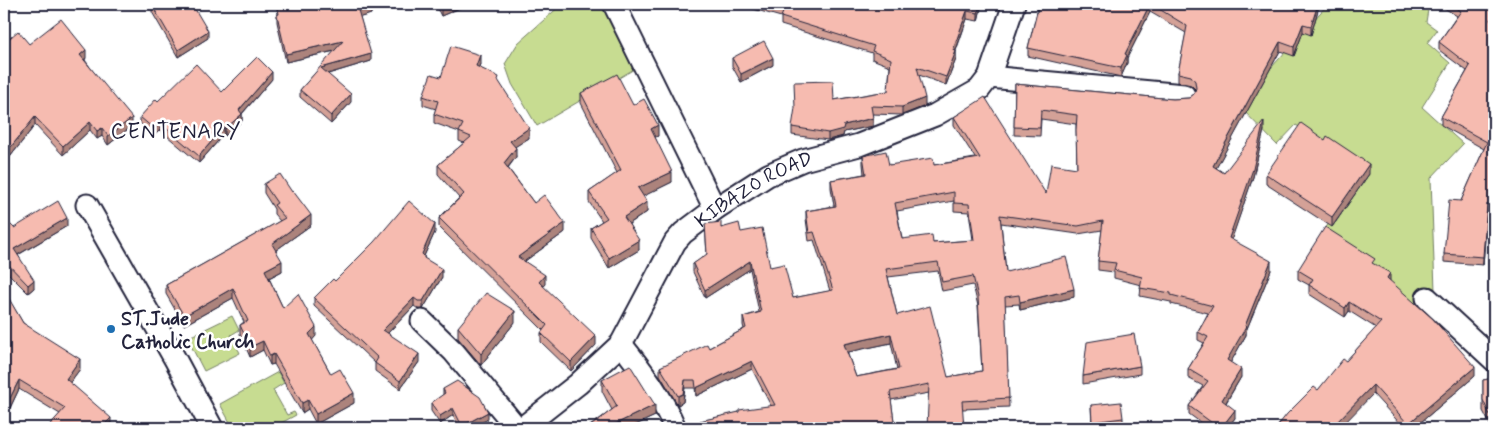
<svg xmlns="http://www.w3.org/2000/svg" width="1498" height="432" font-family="Mynerve,sans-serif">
<rect width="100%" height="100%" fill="#fff"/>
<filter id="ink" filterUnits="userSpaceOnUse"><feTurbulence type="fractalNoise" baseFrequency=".02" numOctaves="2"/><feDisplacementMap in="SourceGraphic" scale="10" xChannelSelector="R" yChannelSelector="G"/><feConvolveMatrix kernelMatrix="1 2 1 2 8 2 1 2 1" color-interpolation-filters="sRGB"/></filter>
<g filter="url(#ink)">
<path fill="#c7dc91" stroke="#747f66" d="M 562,4 L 603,4 L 636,68 L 537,126 L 512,84 L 505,64 L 518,43 Z
M 1328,4 L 1429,4 L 1426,22 L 1437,30 L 1427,43 L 1450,63 L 1422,107 L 1463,144 L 1431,178 L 1435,291 L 1411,309 L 1321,235 L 1331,220 L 1336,222 L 1368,173 L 1296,125 L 1277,145 L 1238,105 Z
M 232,316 L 239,330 L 231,335 L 240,353 L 204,371 L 187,338 Z
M 278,372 L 284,383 L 273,390 L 287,415 L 294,412 L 296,415 L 272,428 L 233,428 L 220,404 Z"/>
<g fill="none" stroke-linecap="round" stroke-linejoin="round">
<g stroke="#22223b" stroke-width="25">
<g id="minor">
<path d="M 614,4 L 715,209"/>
<path d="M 989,77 L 1184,95"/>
<path d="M 87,205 L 175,359 L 212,428"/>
<path d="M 1427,298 L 1494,360"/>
<path d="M 422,321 L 454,352 L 517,428"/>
<path d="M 621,344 C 642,370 662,397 675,428"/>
<path id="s1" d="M 522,428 L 578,384 L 621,344 L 675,242 L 683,233 L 715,209 L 768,175 L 803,160 L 859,145 L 935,115 L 979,90 L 989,77 L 1014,4"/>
</g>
</g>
<use href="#minor" stroke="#fff" stroke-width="21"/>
</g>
<path fill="#d4a197" stroke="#22223b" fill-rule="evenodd" d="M 276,4 L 370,4 L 371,14 L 360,17 L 371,61 L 328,74 L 351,102 L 331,124 L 300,97 L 300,90 L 335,51 L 286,62 L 277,22 L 277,15 L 278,14 Z
M 435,4 L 469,4 L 441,16 Z
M 736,4 L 982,4 L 978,21 L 967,19 L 956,51 L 956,59 L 946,85 L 919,75 L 925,106 L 902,115 L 872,114 L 873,126 L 844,132 L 843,136 L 828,140 L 792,135 L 792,127 L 834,100 L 888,91 L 890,66 L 872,59 L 872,53 L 781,25 L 781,17 Z
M 1039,4 L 1238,4 L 1252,8 L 1318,4 L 1318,10 L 1311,35 L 1303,32 L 1294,56 L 1280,51 L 1216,168 L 1224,173 L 1264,130 L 1253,177 L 1231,240 L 1271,270 L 1246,331 L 1246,335 L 1230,363 L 1241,377 L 1226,403 L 1235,418 L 1227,428 L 1208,428 L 1189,414 L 1189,406 L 1203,386 L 1188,378 L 1188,369 L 1204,343 L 1198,340 L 1198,332 L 1208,313 L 1171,304 L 1171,302 L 1140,296 L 1141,285 L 1114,278 L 1114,272 L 1098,270 L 1098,261 L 1102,230 L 1078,234 L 1001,223 L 1006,272 L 1074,297 L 1020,310 L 1019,304 L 1005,305 L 1009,407 L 963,409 L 929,393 L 891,400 L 895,428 L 700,428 L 700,421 L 771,406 L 752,369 L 696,396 L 695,388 L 685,388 L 683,402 L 678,405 L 660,375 L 660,367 L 709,348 L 744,329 L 743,325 L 743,317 L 759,312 L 750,269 L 705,298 L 693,272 L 693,264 L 707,255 L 705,224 L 741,232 L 770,267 L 793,298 L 830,291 L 814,240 L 809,241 L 806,219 L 806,211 L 834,206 L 831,188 L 831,180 L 864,174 L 863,164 L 863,156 L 889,165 L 934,165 L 975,158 L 954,125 L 954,117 L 1046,194 L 1077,168 L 1076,124 L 1041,119 L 1040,136 L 1014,135 L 1015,84 L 1173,99 L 1189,98 L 1194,94 L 1195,89 L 1191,85 L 1178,82 L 1178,73 L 1186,33 L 1150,12 L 1127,58 L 1127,63 L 1121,77 L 1028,56 L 1028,48 ZM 954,201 L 954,211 L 969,212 L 973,240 L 933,243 L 902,239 L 897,211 ZM 938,271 L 942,291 L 973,285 L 978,306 L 982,371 L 948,377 L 897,315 L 888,277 ZM 891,343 L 897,369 L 856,377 L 847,352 Z
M 1441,4 L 1486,4 L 1486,5 L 1494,10 L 1494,216 L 1487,213 L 1483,265 L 1444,262 L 1444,254 L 1461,201 L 1484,149 L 1441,125 L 1441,117 L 1467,71 L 1439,50 L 1439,42 L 1457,16 L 1441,6 Z
M 152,5 L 208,38 L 178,57 L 152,12 Z
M 4,43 L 86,58 L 85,60 L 132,126 L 108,145 L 102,136 L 97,139 L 90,130 L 63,155 L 35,125 L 10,157 L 4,151 Z
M 732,58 L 773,65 L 741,82 L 732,66 Z
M 480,64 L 479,67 L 499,83 L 529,138 L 514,147 L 516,157 L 508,168 L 534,203 L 565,232 L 525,261 L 545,284 L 543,286 L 596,345 L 571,371 L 541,342 L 541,333 L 543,330 L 439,227 L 439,218 L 459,198 L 438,174 L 438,165 L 464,143 L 459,141 L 459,132 L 434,123 L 434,114 L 436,109 L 423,105 L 423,96 L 441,77 Z
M 272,79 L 242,114 L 242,121 L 225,136 L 224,134 L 199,163 L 160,130 L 154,136 L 140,123 L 140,117 L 158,101 L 222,92 Z
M 581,93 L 633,105 L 658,136 L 655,137 L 672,182 L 643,196 L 647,212 L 629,224 L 639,250 L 609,268 L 591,238 L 591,228 L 602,221 L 589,202 L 589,192 L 617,173 L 581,103 Z
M 1266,174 L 1369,174 L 1332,227 L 1266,184 Z
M 264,184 L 311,225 L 276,250 L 282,271 L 269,278 L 283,308 L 316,336 L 312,340 L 331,374 L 354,403 L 316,424 L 308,409 L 302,413 L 274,364 L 270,365 L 263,350 L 250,357 L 240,334 L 240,325 L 244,322 L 233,298 L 184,325 L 166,294 L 166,285 L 280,221 L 274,214 L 274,209 L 264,193 Z
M 4,218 L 14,228 L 67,226 L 18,255 L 34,288 L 28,293 L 4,269 Z
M 435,232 L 424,256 L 424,258 L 442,277 L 423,309 L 418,309 L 414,306 L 388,333 L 419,362 L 400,389 L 375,371 L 375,363 L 314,306 L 314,298 Z
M 1375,265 L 1475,376 L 1414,428 L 1404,428 L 1373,394 L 1318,390 L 1346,361 L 1376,328 L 1349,311 L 1345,317 L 1309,294 L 1309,285 L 1298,279 L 1298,270 Z
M 4,278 L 7,289 L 4,291 L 23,323 L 80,369 L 70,382 L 111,427 L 110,428 L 47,428 L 60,414 L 19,389 L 10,408 L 4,405 Z
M 515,322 L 481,365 L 458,338 L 458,327 Z
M 1140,366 L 1140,374 L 1083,384 L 1083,376 Z
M 1494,378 L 1494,428 L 1492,428 L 1483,411 L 1483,380 Z
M 602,380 L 655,416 L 629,428 L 587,428 L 612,410 L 602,391 Z
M 443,389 L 488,419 L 472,428 L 460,428 L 453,415 L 440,424 L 431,411 L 431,403 L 443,395 Z
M 1091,405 L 1123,418 L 1123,426 L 1103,428 L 1092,428 Z"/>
<path fill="#ac837b" stroke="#22223b" d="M 452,4 L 469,4 L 441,16 L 441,9 Z
M 980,4 L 982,4 L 978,21 L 978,13 Z
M 1150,4 L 1150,12 L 1127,58 L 1127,63 L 1121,77 L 1121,68 L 1125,54 Z
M 1318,4 L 1318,10 L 1311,35 L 1311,26 Z
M 371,7 L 371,14 L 358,18 L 358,10 Z
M 967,11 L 967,19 L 953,58 L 953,50 Z
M 1494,14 L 1494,22 L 1490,28 L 1490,20 Z
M 1303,24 L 1303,32 L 1294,56 L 1294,47 Z
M 208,31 L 208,38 L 178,57 L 178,50 Z
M 343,41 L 343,49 L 286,62 L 286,54 Z
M 1280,42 L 1280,51 L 1213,174 L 1213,166 Z
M 86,50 L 86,58 L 80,63 L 80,55 Z
M 956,51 L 956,59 L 946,85 L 946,77 Z
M 371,54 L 371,61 L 321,76 L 321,68 Z
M 480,55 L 480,64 L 476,75 L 476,66 Z
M 773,58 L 773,65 L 741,82 L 741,74 Z
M 272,72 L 272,79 L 239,117 L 239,110 Z
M 351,94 L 351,102 L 331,124 L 331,116 Z
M 925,98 L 925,106 L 902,115 L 902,107 Z
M 242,114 L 242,121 L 225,136 L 225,129 Z
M 35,117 L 35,125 L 10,157 L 10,148 Z
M 132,118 L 132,126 L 108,145 L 108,136 Z
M 873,118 L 873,126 L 844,132 L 843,136 L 828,140 L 828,133 L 844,125 Z
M 1264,121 L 1264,130 L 1253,177 L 1229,247 L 1229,238 Z
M 90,122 L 90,130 L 63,155 L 63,146 Z
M 160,123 L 160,130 L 154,136 L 154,129 Z
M 658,125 L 658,136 L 651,139 L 651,129 Z
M 224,127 L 224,134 L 199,163 L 199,156 Z
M 102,128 L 102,136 L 97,139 L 97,131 Z
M 529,128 L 529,138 L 510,150 L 510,141 Z
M 516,148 L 516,157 L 504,172 L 504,163 Z
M 1369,164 L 1369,174 L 1332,227 L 1332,217 Z
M 672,172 L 672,182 L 638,199 L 638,188 Z
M 647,202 L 647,212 L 624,227 L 624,217 Z
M 1487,204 L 1487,213 L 1483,265 L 1483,257 Z
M 311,215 L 311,225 L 272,253 L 272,244 Z
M 67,218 L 67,226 L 14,257 L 14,249 Z
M 565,223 L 565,232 L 518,266 L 518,257 Z
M 435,224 L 435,232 L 424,256 L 424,264 L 422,254 Z
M 639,240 L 639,250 L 609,268 L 609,258 Z
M 282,261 L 282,271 L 265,280 L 265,270 Z
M 750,261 L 750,269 L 705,298 L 705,290 Z
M 1271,261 L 1271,270 L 1246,331 L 1246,335 L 1227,369 L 1227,360 L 1245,326 Z
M 442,269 L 442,277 L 423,309 L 423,301 Z
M 1390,273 L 1390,282 L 1387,278 Z
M 545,275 L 545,284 L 539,291 L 539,282 Z
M 7,279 L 7,289 L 4,291 L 4,282 Z
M 34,280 L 34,288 L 28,293 L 28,285 Z
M 233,288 L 233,298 L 184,325 L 184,316 Z
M 1074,289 L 1074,297 L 1020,310 L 1020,302 Z
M 414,298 L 414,306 L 383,338 L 383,330 Z
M 1349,302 L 1349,311 L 1345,317 L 1345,308 Z
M 515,311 L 515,322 L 481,365 L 481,354 Z
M 316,327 L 316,336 L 309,344 L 309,334 Z
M 891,334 L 891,343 L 844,353 L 844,344 Z
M 596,336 L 596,345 L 571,371 L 571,362 Z
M 263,341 L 263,350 L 250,357 L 250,347 Z
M 274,354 L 274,364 L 270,365 L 270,356 Z
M 419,354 L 419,362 L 400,389 L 400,381 Z
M 80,359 L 80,369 L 66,388 L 66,379 Z
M 752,361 L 752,369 L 696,396 L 696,388 Z
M 1475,367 L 1475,376 L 1414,428 L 1408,428 L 1408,424 Z
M 1241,369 L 1241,377 L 1222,409 L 1222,400 Z
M 19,380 L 19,389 L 10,408 L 10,398 Z
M 685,380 L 683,402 L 678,405 L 678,396 Z
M 1373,385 L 1373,394 L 1340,428 L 1331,428 Z
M 354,393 L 354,403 L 316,424 L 316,414 Z
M 308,400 L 308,409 L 302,413 L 302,403 Z
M 655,405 L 655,416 L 629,428 L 607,428 Z
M 453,408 L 453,415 L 440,424 L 440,416 Z
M 1235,410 L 1235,418 L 1227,428 L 1221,428 Z
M 488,412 L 488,419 L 472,428 L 462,428 L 462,426 Z
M 111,418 L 111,427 L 110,428 L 101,428 Z"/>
<path fill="#f6bbb0" stroke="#22223b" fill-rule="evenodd" d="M 155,4 L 192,4 L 208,31 L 178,50 L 152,5 Z
M 277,4 L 370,4 L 371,7 L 358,10 L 371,54 L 321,68 L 351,94 L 331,116 L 300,90 L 343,41 L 286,54 L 277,15 L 279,14 Z
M 438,4 L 452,4 L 441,9 Z
M 763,4 L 980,4 L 978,13 L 967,11 L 953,50 L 956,51 L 946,77 L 917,67 L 925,98 L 902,107 L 871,106 L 873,118 L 844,125 L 843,129 L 828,133 L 792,127 L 795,108 L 794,82 L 833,81 L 834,100 L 888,91 L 891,59 L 872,51 L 874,46 L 781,17 L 784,10 Z
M 1039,4 L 1150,4 L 1125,54 L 1127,55 L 1121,68 L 1028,48 Z
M 1151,4 L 1238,4 L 1252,8 L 1254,4 L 1318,4 L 1311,26 L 1303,24 L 1294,47 L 1280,42 L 1213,166 L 1224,173 L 1264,121 L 1253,169 L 1229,238 L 1271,261 L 1245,326 L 1246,327 L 1227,360 L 1241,369 L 1222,400 L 1235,410 L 1221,428 L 1219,428 L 1189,406 L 1208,381 L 1188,369 L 1208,337 L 1198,332 L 1213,306 L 1171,295 L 1171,293 L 1140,288 L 1142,277 L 1114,270 L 1116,263 L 1098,261 L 1103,221 L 1078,226 L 1000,215 L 1006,272 L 1066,257 L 1074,289 L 1020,302 L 1019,295 L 1005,297 L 1009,398 L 962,401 L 964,428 L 927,428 L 929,384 L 890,392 L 895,428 L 701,428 L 700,421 L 739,412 L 739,410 L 775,405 L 752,361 L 696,388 L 695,380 L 685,380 L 683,394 L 678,396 L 660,367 L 707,344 L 709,348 L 746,328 L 743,317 L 761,312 L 750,261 L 705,290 L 693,264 L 707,254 L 705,224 L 721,222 L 721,228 L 739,223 L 741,232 L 762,228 L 770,267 L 784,264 L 793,298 L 833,290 L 814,232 L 809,233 L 806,211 L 836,206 L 831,180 L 866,174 L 863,156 L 886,151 L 889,165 L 933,158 L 934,165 L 980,158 L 954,117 L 985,97 L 1046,194 L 1051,164 L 1077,168 L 1076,130 L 1077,115 L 1041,110 L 1040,128 L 1014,127 L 1015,84 L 1173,99 L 1189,98 L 1194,94 L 1196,88 L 1195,81 L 1191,76 L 1178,73 L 1187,26 ZM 954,192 L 954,203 L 969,204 L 974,240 L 933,243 L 932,235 L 902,239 L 895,203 ZM 938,262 L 942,282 L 973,276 L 978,297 L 982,371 L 948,377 L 930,306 L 897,315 L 886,269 ZM 891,334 L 899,369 L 856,377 L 844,344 Z
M 1450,4 L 1484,4 L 1494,10 L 1494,14 L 1490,20 L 1494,24 L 1494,208 L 1487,204 L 1483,257 L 1444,254 L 1449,200 L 1461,201 L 1487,142 L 1441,117 L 1470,66 L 1439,42 L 1461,11 Z
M 61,19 L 86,50 L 80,55 L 132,118 L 108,136 L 102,128 L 97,131 L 90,122 L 63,146 L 35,117 L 10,148 L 4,143 L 4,43 L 18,31 L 29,44 Z
M 764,41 L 773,58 L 741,74 L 732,58 Z
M 451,46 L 480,55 L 476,66 L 499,77 L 498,80 L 529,128 L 510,141 L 516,148 L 504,163 L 534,203 L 544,195 L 565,223 L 518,257 L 545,275 L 539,282 L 596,336 L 571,362 L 541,333 L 547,325 L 439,218 L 464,194 L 438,165 L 471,137 L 459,132 L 463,124 L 434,114 L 438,101 L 423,96 L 431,74 L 441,77 Z
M 257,57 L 272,72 L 239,110 L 242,114 L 225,129 L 224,127 L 199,156 L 160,123 L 154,129 L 140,117 L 156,99 L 158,101 L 196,64 L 222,92 Z
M 617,74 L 633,105 L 644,99 L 658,125 L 651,129 L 672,172 L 638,188 L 647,202 L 624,217 L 639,240 L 609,258 L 591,228 L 607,218 L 589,192 L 621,170 L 581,93 Z
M 1301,123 L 1325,140 L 1327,136 L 1369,164 L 1332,217 L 1266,174 Z
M 280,174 L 292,192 L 293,191 L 311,215 L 272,244 L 282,261 L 265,270 L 283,308 L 298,294 L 316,327 L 309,334 L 331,374 L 340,369 L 354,393 L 316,414 L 308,400 L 302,403 L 274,354 L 270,356 L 263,341 L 250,347 L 240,325 L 248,321 L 233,288 L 184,316 L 166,285 L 285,218 L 274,205 L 277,203 L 264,184 Z
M 58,201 L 67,218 L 14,249 L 34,280 L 28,285 L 4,260 L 4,218 L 14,228 Z
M 409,201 L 435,224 L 422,254 L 424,256 L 424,258 L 442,269 L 423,301 L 418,301 L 414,298 L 383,330 L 419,354 L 400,381 L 375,363 L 378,358 L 314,298 L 333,279 L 335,281 L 374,242 Z
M 1325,227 L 1375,259 L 1372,263 L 1390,273 L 1387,278 L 1433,319 L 1475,367 L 1408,424 L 1373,385 L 1331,428 L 1276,428 L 1287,414 L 1314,387 L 1318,390 L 1343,359 L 1346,361 L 1381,322 L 1349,302 L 1345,308 L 1309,285 L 1313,279 L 1298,270 Z
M 4,290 L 23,323 L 80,359 L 66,379 L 111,418 L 101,428 L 47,428 L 65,408 L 19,380 L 10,398 L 4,395 Z
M 486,293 L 515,311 L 481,354 L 458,327 Z
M 1134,334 L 1140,366 L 1083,376 L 1087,342 Z
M 630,365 L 655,405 L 607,428 L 588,428 L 617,406 L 602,380 Z
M 1494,378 L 1494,421 L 1489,413 L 1483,400 L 1483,380 Z
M 457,381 L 480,397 L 488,412 L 462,426 L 453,408 L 440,416 L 431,403 L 445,393 L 443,389 Z
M 1121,402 L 1123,418 L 1092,422 L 1091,405 Z"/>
</g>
<circle fill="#1f6fb2" stroke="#fff" stroke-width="2" cx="111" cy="329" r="5"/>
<g text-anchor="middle" stroke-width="5" stroke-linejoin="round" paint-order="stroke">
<g font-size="20" fill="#22223b" stroke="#fff">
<text dy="7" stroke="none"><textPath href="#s1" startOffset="341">KIBAZO ROAD</textPath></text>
</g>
<g font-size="20" font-weight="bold" fill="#22223b" stroke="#fff" text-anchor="start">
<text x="121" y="325">ST.Jude<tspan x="121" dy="23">Catholic Church</tspan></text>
</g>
<g font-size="22" letter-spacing="1" fill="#22223b" stroke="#fff">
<text x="176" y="138">CENTENARY</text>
</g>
</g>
<rect width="1498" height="432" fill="none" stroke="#fff" stroke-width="20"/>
<rect x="10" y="10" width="1478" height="412" fill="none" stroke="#22223b" stroke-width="2" filter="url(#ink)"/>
</svg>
